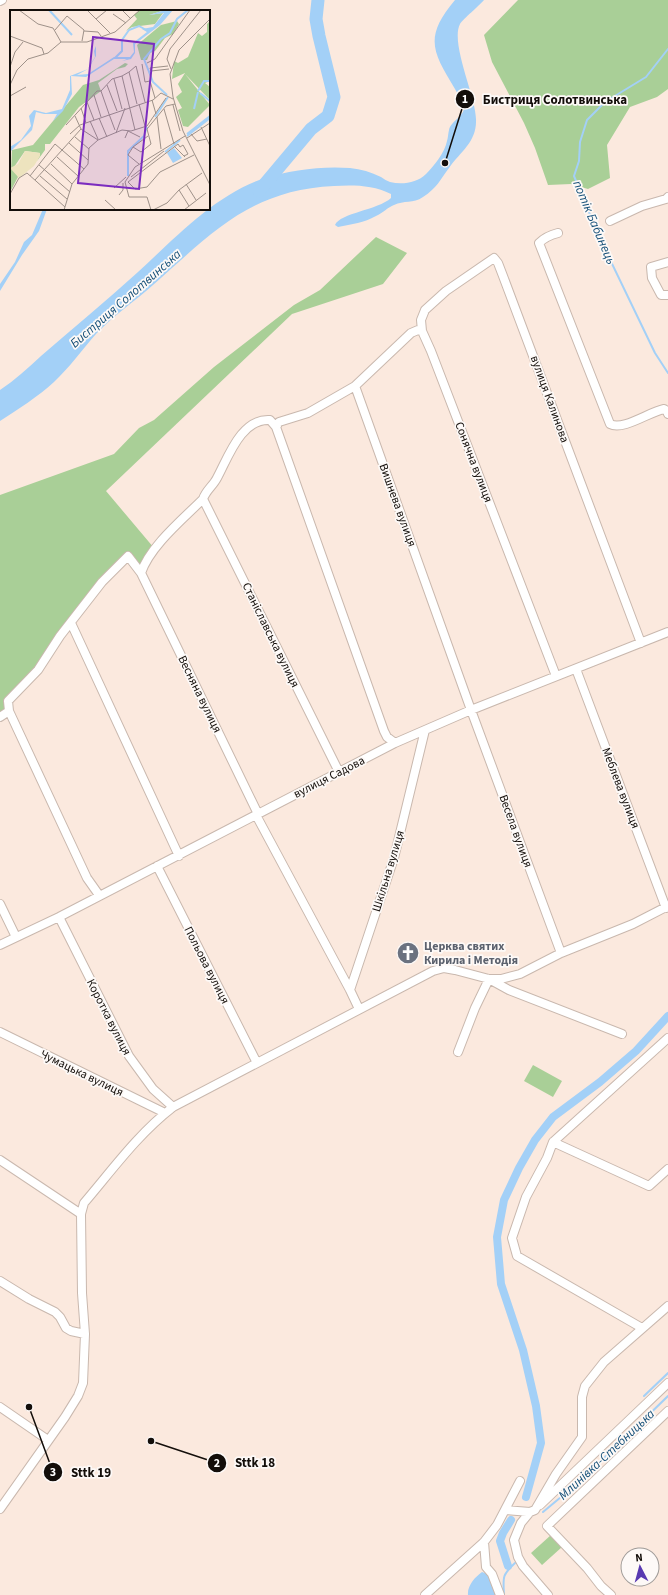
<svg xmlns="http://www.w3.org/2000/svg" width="668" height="1595" font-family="'Source Sans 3',sans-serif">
<rect width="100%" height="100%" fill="#fbe9de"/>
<path fill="#a9cf97" d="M 518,0 L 668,0 L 668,89 L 657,97 L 630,107 L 607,145 L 610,178 L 588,189 L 571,184 L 548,185 L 535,148 L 524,123 L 492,62 L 484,35 Z
M 376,237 L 407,253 L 383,284 L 292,314 L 106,491 L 154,548 L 141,573 L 128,556 L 8,701 L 9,711 L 0,717 L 0,495 L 114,454 L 139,428 L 154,420 L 214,367 L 294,305 L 320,290 Z
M 533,1065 L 562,1081 L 553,1097 L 524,1081 Z
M 551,1535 L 562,1547 L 542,1565 L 531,1553 Z"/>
<path fill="#a3d0f7" d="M 455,0 L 484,0 C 479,6 463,19 460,24 C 450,43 476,97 476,119 C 477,142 461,151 449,168 C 440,180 437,188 423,197 C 413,204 404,200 394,205 C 388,207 383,213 376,216 C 364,223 352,224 338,227 L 335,225 C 340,213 378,210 391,198 L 391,194 C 373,185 354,185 334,186 C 250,190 212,233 153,285 C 135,301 113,316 96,334 C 82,350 69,368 54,382 C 39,396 17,410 0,421 L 0,390 C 15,380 28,368 41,356 C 73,328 106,301 138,272 C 174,239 215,195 262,179 C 291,170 320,166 350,168 C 361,169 371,172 381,177 C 384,179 387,181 390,182 C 402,185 417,183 426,174 C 434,166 445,152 447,141 C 448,138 448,134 449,130 C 451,121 464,116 464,108 C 463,100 458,95 455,89 C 432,51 424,37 455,0 Z
M 43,209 L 47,209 L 39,231 L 22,255 L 0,291 L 0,284 L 15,262 L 24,242 L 32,235 Z
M 482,1572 L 492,1576 L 500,1595 L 468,1595 C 467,1586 475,1577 482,1572 Z"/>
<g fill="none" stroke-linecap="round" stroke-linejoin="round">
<path stroke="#a3d0f7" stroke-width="2" d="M 668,49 L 646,77 L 605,102 L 587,120 L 580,142 L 579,161 L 574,176 L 602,243 L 655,353 L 668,373
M 644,1396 L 668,1373
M 543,1512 L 567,1492 L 589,1468 L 601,1461 L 668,1396
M 504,1595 C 503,1577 502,1575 515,1563"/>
<path stroke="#a3d0f7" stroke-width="8" d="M 526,1497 L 541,1443 L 536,1406 L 523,1350 L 501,1284 L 497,1237 L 504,1200 L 519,1168 L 535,1140 L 553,1117 L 600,1082 L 636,1051 L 668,1016
M 508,1566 L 500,1541 L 503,1533 L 511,1520"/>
<path stroke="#a3d0f7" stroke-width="13" d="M 259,191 L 311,129 L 328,116 L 334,97 L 319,36 L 316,19 L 318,0"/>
<g stroke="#c9b8ae" stroke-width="10">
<path id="street" d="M 0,1 L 2,0
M 610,221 L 642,206 L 666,199 L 668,197
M 558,233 C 550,235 545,237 539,243 L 610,424 C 623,431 649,412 664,409 L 667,411 L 668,414
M 668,262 L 651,267 L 652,278 L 661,295 L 668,295
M 422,331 L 421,320 L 425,310 L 446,291 L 494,258 L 498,263 L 503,276 L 641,643
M 355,386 L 411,333 L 418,330 L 422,331 L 431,351 L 556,676
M 276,427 L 279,422 L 308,413 L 355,386 L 471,710 L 561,953
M 203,499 L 339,772
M 141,573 L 258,814
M 71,623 L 179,856
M 576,669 L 666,908
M 9,711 L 87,878 L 99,895
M 0,717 L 9,711 L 8,701 L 38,670 L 60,636 L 102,582 L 128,556 L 141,573 C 150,546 183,519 203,499 C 206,490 213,486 217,478 C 228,458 241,418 270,420 L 276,427 L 384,731 L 387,737 L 395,743
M 256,815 L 350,990
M 157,866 L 257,1063
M 0,904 L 16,937
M 59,917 L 129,1056 L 153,1089 L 173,1107
M 0,945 L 59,917 L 395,743 L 471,710 L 668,632
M 359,1009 L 350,990 L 394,858 L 425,730
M 0,1032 L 165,1113
M 458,1052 L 475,1008 L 489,979 L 509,990 L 622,1034
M 553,1142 L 649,1186 L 668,1169
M 0,1160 L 81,1214
M 0,1281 L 29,1299 L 55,1312 L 60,1317 L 66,1328 L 71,1331 L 85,1334
M 642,1328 L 517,1256 L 512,1238 L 526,1197 L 547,1158 L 553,1142 L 668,1038
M 0,1407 L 48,1440
M 540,1505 L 668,1383
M 0,1509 L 65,1417 L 78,1396 L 83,1383 L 85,1334 L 82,1293 L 81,1214 L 84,1203 C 113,1169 138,1134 173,1107 L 433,971 L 444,968 L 455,970 L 489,979 L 501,979 L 520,974 L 561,953 L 633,924 L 668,906
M 506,1510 L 530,1512
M 484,1542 L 486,1567 L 492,1574 L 500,1595
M 425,1595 L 484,1542 L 497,1525 L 520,1481
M 548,1595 L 523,1566 L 518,1557 L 514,1540 L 521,1523 L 530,1512 L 535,1510 L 556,1474 L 582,1437 L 582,1397 L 585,1386 L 604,1362 L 668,1306
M 611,1595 L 601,1586 L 587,1568 L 547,1526 L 668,1411"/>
</g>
<use href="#street" stroke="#fff" stroke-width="8"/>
</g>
<defs>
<g id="church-disc" transform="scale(1.15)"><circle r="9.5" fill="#6b7280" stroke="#fdf9f7"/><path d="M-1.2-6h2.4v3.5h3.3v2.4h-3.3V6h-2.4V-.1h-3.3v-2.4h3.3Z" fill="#fff"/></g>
</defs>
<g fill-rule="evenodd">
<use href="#church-disc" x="408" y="953"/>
</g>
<g text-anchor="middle" stroke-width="3.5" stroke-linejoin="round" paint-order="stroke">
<g font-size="12" fill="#130e0a" stroke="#fdf9f7">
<text transform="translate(550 399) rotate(70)" y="4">вулиця Калинова</text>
<text transform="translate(474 462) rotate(69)" y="4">Сонячна вулиця</text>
<text transform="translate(398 505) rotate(70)" y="4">Вишнева вулиця</text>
<text transform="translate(271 635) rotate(64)" y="4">Станіславська вулиця</text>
<text transform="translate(200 694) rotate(64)" y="4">Весняна вулиця</text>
<text transform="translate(329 777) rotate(-27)" y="4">вулиця Садова</text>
<text transform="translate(621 788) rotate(69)" y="4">Меблева вулиця</text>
<text transform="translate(516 831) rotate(70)" y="4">Весела вулиця</text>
<text transform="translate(388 871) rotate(-73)" y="4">Шкільна вулиця</text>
<text transform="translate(207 965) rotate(63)" y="4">Польова вулиця</text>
<text transform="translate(109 1017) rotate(63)" y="4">Коротка вулиця</text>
<text transform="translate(82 1073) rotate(26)" y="4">Чумацька вулиця</text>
</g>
<g font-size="12" font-weight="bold" fill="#5b616d" stroke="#fdf9f7" text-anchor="start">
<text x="424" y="950">Церква святих<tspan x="424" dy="14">Кирила і Методія</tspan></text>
</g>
<g font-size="13" font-style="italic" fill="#165079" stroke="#fdf9f7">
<text transform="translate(595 222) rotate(67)" y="5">потік Бабинець</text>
<text transform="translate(125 298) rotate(-41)" y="5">Бистриця Солотвинська</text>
<text transform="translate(606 1454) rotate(-43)" y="5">Млинівка-Стебницька</text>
</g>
</g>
<g transform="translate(10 10)">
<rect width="200" height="200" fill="#fbe9de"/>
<path d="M 130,0 L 155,0 L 139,5 L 153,3 L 145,14 L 122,17 L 116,21 L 127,9 L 124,5 ZM 167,11 L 169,14 L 163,24 L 155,28 L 145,41 L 140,43 L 137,50 L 131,50 L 127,35 L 151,15 ZM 200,11 L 200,71 L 195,73 L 200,77 L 200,90 L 175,64 L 200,95 L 178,117 L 173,116 L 168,100 L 172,98 L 166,87 L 172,82 L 168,74 L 175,63 L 162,69 L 164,51 L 168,53 L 178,47 L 188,23 L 192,26 L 197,22 L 197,14 ZM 115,53 L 118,54 L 115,57 L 107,59 L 88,73 L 91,81 L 69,97 L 40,134 L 35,134 L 35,140 L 27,151 L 30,143 L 15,141 L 4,157 L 8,167 L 0,182 L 2,140 L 23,135 L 73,75 L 89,70 Z" fill="#a9cf97"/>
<path d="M 15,141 L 30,143 L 30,146 L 24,156 L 9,168 L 0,158 L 8,154 Z" fill="#ede3be"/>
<path d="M 155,0 L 163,0 L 150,15 L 125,34 L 125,43 L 121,49 L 112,51 L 117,49 L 104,49 L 76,67 L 61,66 L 62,84 L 53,101 L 43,111 L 47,104 L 34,104 L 26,102 L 22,120 L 0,142 L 0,137 L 11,130 L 21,116 L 19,106 L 24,100 L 36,103 L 52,99 L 60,80 L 60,66 L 78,59 L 80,55 L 85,47 L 84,41 L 86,36 L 86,46 L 78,59 L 67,65 L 78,64 L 104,47 L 120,47 L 124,42 L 123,33 L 137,22 L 132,19 L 143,17 L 154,3 L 139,5 ZM 164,138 L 172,148 L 163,153 L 157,143 Z" fill="#a3d0f7"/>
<path fill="none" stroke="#a3d0f7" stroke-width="2" d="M 39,0 L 62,25M 105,48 L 112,41 L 112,30 L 119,20 L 129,16 L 138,21M 188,81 L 194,71 L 200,71M 190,83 L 200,91M 157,85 L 143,72 L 134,49 L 151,29 L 160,23 L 167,9 L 178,0M 184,99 L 188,82M 145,107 L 158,87M 177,124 L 200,106M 177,126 L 200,108M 155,142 L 170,130M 118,166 L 118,141 L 134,126 L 137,117"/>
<path fill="none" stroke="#9e9189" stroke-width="1" d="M 9,0 L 28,14 L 43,18 L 51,32M 77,0 L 100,23M 112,0 L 121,9M 103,4 L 116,13M 86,9 L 97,0M 200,9 L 169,40 L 160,64 L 163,87 L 173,121 L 200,175M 45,20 L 57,6 L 74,20 L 72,31M 74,21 L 88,22 L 91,26M 0,26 L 32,38 L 34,44M 137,53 L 145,49 L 180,0M 132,54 L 135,72 L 140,71 L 145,88M 0,57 L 5,42 L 13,32M 140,58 L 141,61 L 159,59M 140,58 L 158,56M 161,59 L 157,49 L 160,39 L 191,0M 119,62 L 126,56 L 135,92M 112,66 L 119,62 L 127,94M 104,69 L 112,99M 0,75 L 7,60 L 18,49 L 38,43 L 51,32 L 77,32 L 105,22 L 130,0M 97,75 L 107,101M 91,81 L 99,104M 84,85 L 91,107M 0,86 L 16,77M 142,90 L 146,104M 77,92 L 84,110M 129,94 L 135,116M 163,95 L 170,121M 71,98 L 76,113M 154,99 L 164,134M 99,104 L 105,120M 65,106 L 71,119 L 88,130M 147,107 L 151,139M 89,108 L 97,127M 80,111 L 88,129M 56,115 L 87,81 L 91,81 L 102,69 L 112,66 L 125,120M 191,117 L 200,136M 106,123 L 115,98M 60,124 L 70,115 L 143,90 L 151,83 L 163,89M 181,124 L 187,131 L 197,129M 65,127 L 79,139M 115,128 L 118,121 L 130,127M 177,128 L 200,113M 59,133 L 78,150M 164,136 L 175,147M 123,137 L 131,142 L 141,134 L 137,119 L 156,96 L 165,94M 52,140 L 74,159M 174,146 L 178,144 L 173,135 L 170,137 L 168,134 L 118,172 L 125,179 L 137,177 L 150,162 L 184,145M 47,147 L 68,166M 41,154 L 62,174M 129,154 L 118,145 L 123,137 L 138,126M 29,155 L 60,182M 20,166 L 45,134 L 52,140M 30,166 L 57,189M 121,167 L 154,141M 25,170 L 71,119M 176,174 L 186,190M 104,178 L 116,167M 169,180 L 179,196M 0,184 L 9,168 L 17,163 L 55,197M 109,185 L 113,180 L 113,173M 95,190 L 106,200M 54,200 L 62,174 L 78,154 L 79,138 L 88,130 L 112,120 L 121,121 L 137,116 L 156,88M 141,200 L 137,187 L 119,187 L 115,172 L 125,157 L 175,126M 143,200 L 157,193 L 169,180 L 192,163M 174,200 L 196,183"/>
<path fill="#7b2cbf" fill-opacity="0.15" stroke="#7b2cbf" stroke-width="2" d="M 83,27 L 144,34 L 129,179 L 68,173 Z"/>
<rect width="200" height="200" fill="none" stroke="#130e0a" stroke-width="2"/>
</g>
<path fill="none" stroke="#130e0a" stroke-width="1.5" d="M445 163L465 99M151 1441L217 1463M29 1407L53 1472"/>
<g fill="#130e0a" stroke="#fdf9f7" stroke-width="1.5">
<circle cx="445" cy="163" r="4"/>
<circle cx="151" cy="1441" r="4"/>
<circle cx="29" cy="1407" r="4"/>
<circle cx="465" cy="99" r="10"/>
<circle cx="217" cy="1463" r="10"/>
<circle cx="53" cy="1472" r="10"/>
</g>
<g font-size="12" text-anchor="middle" font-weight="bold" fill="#fff">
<text x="465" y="103">1</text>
<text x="217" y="1467">2</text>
<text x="53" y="1476">3</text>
</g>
<g font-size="13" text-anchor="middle" font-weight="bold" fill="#130e0a" stroke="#fdf9f7" stroke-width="3.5" stroke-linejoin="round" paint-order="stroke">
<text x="555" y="104">Бистриця Солотвинська</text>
<text x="255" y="1467">Sttk 18</text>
<text x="91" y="1477">Sttk 19</text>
</g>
<g transform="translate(640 1567) rotate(354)"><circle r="19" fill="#fdf9f7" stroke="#9f9b98"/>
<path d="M0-3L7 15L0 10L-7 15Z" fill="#5839b1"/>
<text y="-6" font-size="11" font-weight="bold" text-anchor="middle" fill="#130e0a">N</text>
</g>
</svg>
